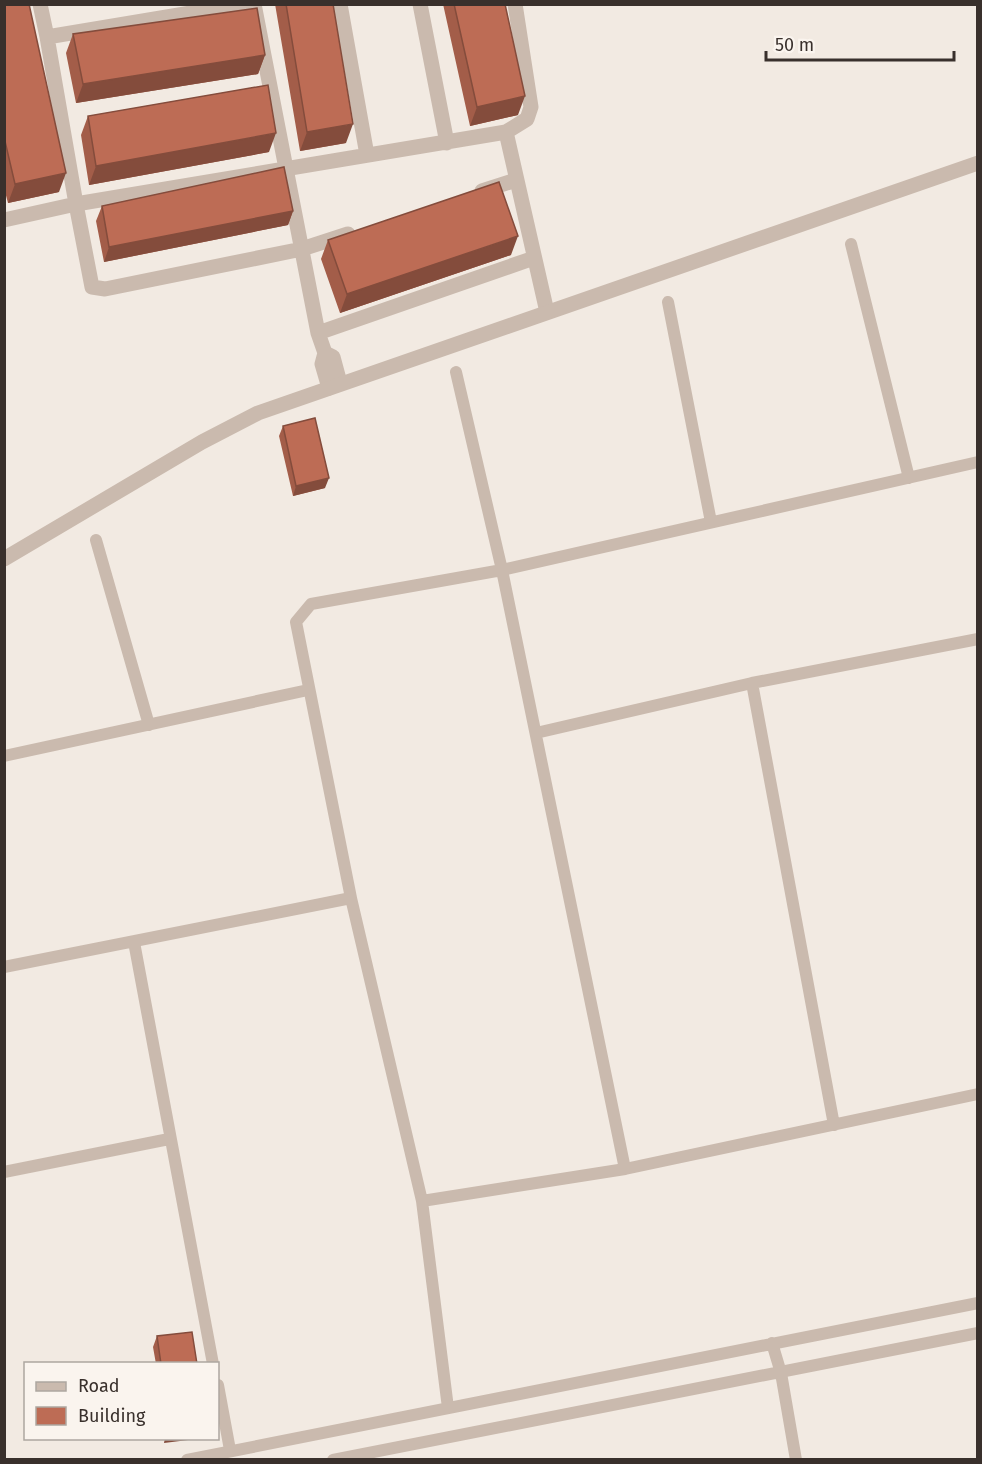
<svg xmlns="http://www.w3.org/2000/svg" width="982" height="1464" font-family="'Fira Sans',sans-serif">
<rect width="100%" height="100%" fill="#f2eae2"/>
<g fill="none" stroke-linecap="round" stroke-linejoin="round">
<path stroke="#cabaae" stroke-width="12" d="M 851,244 L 909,478
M 668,302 L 711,522
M 456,372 L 502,570 L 625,1169
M 96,540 L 149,725
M 752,683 L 834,1125
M 536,733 L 752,683 L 978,639
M 4,756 L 308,690
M 134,942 L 213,1364
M 4,967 L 351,898
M 4,1172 L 169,1139
M 422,1201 L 625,1169 L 978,1094
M 772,1343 L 781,1373 L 796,1460
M 218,1385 L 230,1450
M 448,1408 L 422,1201 L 351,898 L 296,622 L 311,604 L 502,570 L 978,462
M 187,1460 L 978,1303
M 333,1460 L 978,1333"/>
<path stroke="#cabaae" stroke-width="15" d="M 40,4 L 47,37 L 244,4
M 254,4 L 318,333 L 325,353
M 340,4 L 367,155
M 420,4 L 447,143
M 515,4 L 531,107 L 527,119 L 506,132 L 547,312
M 47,37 L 76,204 L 506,132
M 482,191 L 516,180
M 4,220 L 76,204 L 92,287 L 105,289 L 302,249 L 348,234
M 318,333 L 534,258
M 329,388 L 322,364 L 325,353 L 333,357 L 340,383"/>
<path stroke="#cabaae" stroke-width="15" d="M 4,559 L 202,442 L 258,413 L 978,163"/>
</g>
<path fill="#a35d49" d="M 4,4 L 59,192 L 8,203 L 4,188 Z
M 275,4 L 333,4 L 346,143 L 300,151 Z
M 443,4 L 505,4 L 518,115 L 470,126 Z
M 73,34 L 265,55 L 258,74 L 76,103 L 66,53 Z
M 88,116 L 269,152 L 89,185 L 81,135 Z
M 102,206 L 293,211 L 288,225 L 104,262 L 96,221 Z
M 328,240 L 511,255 L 340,313 L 321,259 Z
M 283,426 L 325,488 L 293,496 L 279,436 Z
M 157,1336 L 197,1364 L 156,1364 L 153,1347 Z"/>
<path fill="#844c3c" d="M 265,55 L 258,74 L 76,103 L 83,84 Z
M 525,96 L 518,115 L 470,126 L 477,107 Z
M 353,124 L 346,143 L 300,151 L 307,132 Z
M 276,133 L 269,152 L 89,185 L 96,166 Z
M 66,173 L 59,192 L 8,203 L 15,184 Z
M 293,211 L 288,225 L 104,262 L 109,247 Z
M 518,236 L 511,255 L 340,313 L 347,294 Z
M 329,478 L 325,488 L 293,496 L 296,486 Z
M 165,1438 L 204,1438 L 164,1443 Z"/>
<path fill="#bd6c55" stroke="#844c3c" stroke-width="1.5" d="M 4,4 L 29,4 L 66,173 L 15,184 L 4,137 Z
M 286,4 L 333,4 L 353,124 L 307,132 Z
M 454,4 L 505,4 L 525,96 L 477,107 Z
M 257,8 L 265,55 L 83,84 L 73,34 Z
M 268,85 L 276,133 L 96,166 L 88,116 Z
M 284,167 L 293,211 L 109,247 L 102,206 Z
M 499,182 L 518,236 L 347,294 L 328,240 Z
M 315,418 L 329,478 L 296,486 L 283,426 Z
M 192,1332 L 197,1364 L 161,1364 L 157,1336 Z"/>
<rect width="982" height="1464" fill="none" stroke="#39302c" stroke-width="12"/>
<rect x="24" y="1362" width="195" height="78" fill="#faf4ee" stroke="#ada6a0" stroke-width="1.5"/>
<rect x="36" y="1382" width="30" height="9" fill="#cabaae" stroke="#ada6a0" stroke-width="1.5"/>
<text x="78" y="1392" font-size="18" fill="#39302c">Road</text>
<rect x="36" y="1407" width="30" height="18" fill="#bd6c55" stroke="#ada6a0" stroke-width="1.5"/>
<text x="78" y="1422" font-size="18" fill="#39302c">Building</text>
<path d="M766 51v9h188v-9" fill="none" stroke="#39302c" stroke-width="3"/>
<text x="775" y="51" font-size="18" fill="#39302c" stroke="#faf4ee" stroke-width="4.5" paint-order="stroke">50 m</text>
</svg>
